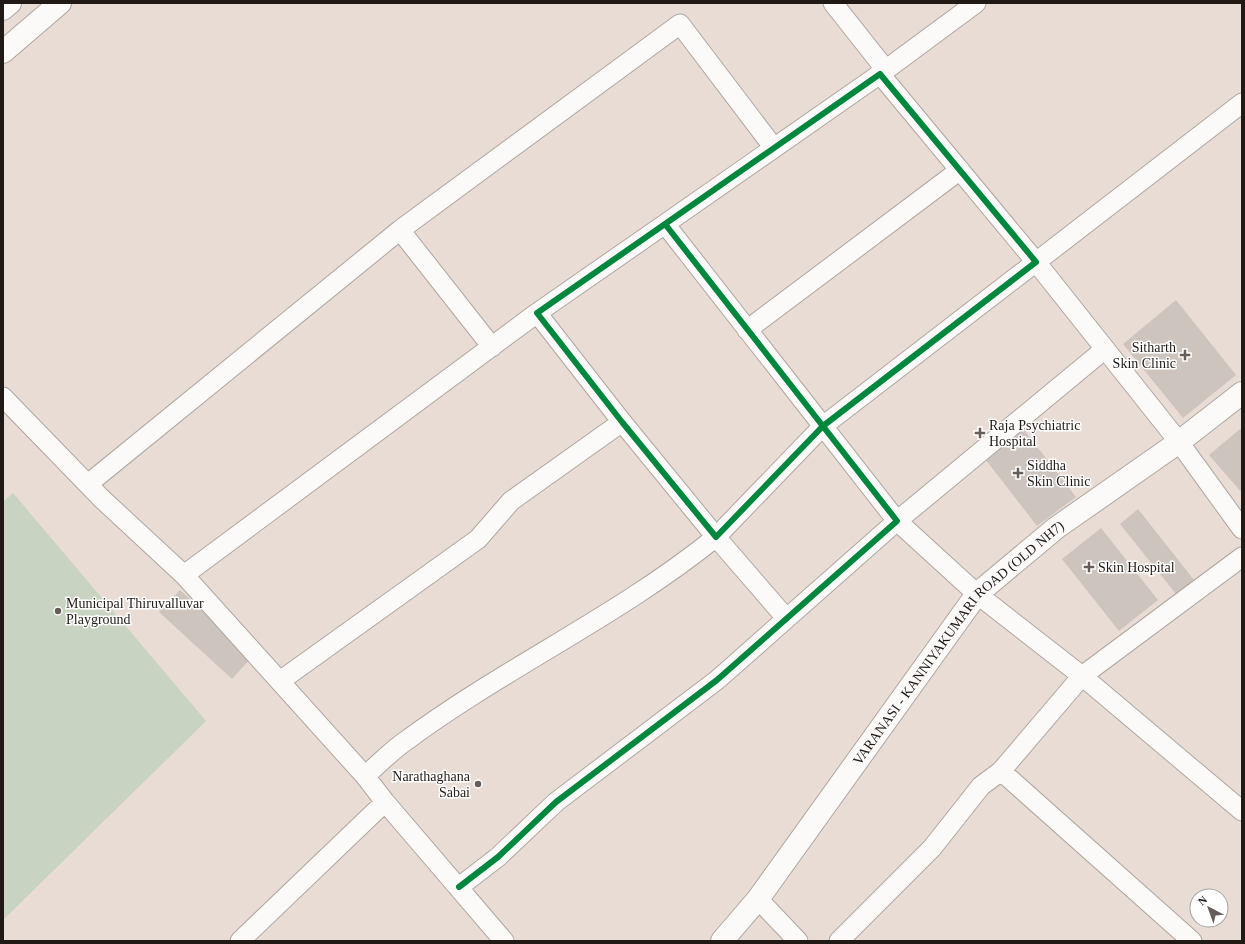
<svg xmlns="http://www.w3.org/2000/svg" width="1245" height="944" font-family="Georgia,serif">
<rect width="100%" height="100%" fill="#e9dcd5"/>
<path fill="#c8d3c1" d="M 13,493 L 206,721 L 3,920 L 3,502 Z"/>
<path fill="#cdc4be" d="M 1176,300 L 1236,375 L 1183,418 L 1123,344 Z
M 1021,426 L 1076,497 L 1037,526 L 982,455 Z
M 1240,429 L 1242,431 L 1242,493 L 1209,455 Z
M 1138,509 L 1194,580 L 1176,594 L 1120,524 Z
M 1101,528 L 1158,600 L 1119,631 L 1062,559 Z
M 180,590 L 252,657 L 232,679 L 159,612 Z"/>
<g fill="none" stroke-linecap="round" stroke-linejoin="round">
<g stroke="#afa6a0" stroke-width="21">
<path id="street" d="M 833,3 L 882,65 L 880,74 L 976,3
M 1242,103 L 1036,262 L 1179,442 L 1242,529
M 747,330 L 960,170
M 492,347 L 400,230 L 680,24 L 774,148
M 1105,349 L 897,521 L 977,594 L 1082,676 L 1242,811
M 3,397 L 101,498 L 184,575 L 365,776 L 385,802 L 504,941
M 88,484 L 400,230
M 184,575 L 537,313
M 280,681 L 478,539 L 511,501 L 622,422
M 1001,771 L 1192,941
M 365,776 C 379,764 392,750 407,740 C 506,667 620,615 716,537 L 786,618
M 459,887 L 498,857 L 556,802 L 717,680 L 897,521 C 820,422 742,323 665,224 L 537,313 L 622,422 L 716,537 L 823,426 L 1036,262 L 880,74 L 665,224
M 758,899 L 798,941
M 240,941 L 385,802
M 839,941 L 932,848 L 981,786 L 1001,771 L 1082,676 L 1242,557"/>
</g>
<g stroke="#afa6a0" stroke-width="24">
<path id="secondary" d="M 3,9 L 10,3
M 3,52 L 60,3"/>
</g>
<g stroke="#afa6a0" stroke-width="24">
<g id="primary">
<path id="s1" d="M 722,941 L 758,899 L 977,594 L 1056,528 L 1179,442 L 1242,393"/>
</g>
</g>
<use href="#street" stroke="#fcfaf9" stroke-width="19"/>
<use href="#secondary" stroke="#fcfaf9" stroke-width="22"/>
<use href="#primary" stroke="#fcfaf9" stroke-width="22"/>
<g stroke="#fff" stroke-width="8">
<path id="cycleway" d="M 459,887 L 498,857 L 556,802 L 717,680 L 897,521 C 820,422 742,323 665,224 L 537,313 L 622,422 L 716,537 L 823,426 L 1036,262 L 880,74 L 665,224"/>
</g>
<use href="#cycleway" stroke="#00873e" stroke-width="6"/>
</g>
<g fill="#675d58" stroke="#fff" stroke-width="1.5">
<path d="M1183 349h4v4h4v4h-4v4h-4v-4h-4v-4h4z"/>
<path d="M978 427h4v4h4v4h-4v4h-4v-4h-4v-4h4z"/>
<path d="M1016 467h4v4h4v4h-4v4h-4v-4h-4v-4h4z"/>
<path d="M1087 561h4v4h4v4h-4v4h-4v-4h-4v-4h4z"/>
<circle cx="58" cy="611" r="4"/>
<circle cx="478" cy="784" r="4"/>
</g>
<g text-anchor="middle" stroke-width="3" stroke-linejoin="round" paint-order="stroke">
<g font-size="14" fill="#211915" stroke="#fff" text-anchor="start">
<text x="1176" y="352" text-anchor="end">Sitharth<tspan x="1176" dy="16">Skin Clinic</tspan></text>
<text x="989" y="430">Raja Psychiatric<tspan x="989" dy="16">Hospital</tspan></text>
<text x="1027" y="470">Siddha<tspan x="1027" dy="16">Skin Clinic</tspan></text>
<text x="1098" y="572">Skin Hospital</text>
<text x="66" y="608">Municipal Thiruvalluvar<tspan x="66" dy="16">Playground</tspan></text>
<text x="470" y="781" text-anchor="end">Narathaghana<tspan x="470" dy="16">Sabai</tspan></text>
</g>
<g font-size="14" fill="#211915" stroke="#fff">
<text dy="5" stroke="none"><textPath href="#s1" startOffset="382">VARANASI - KANNIYAKUMARI ROAD (OLD NH7)</textPath></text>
</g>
</g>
<rect width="1245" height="944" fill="none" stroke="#211915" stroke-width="8"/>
<g transform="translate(1209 908) rotate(319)"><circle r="19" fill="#ffffff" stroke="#a6a3a1"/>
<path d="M0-3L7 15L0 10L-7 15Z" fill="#675d58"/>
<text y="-6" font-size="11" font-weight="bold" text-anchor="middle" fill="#211915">N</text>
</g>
</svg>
